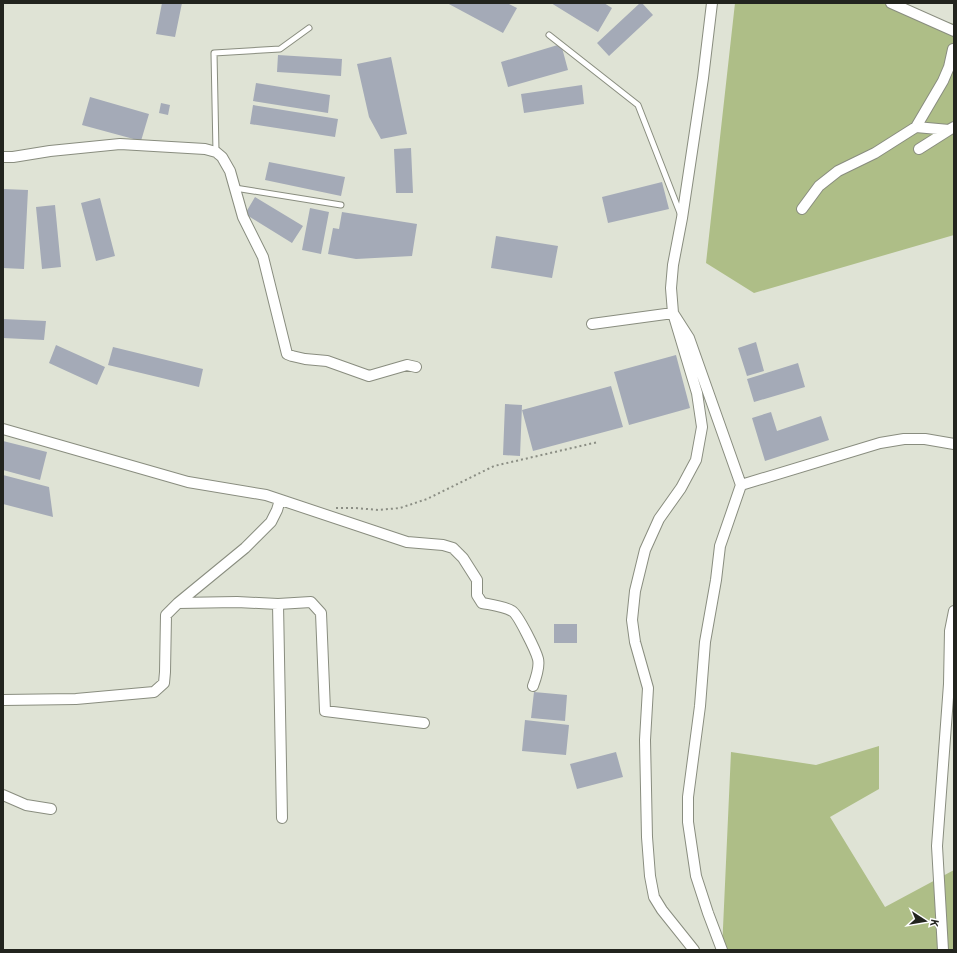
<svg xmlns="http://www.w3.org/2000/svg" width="957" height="953" font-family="'DM Sans',sans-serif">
<rect width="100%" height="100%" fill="#dfe3d5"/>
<path fill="#aebe87" d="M 735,3 L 885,3 L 954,24 L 954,235 L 754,293 L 706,263 Z
M 879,746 L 879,789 L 830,817 L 885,907 L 954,870 L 954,950 L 722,950 L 731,752 L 816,765 Z"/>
<path fill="#a4aab7" d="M 162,3 L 182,3 L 175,37 L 156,34 Z
M 447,3 L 507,3 L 517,8 L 503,33 Z
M 551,3 L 604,3 L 612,8 L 598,32 Z
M 640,3 L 642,3 L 653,15 L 609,56 L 597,43 Z
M 561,44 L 568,70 L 508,87 L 501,62 Z
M 278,55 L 342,59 L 341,76 L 277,72 Z
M 391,57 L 407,134 L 381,139 L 369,117 L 357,64 Z
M 256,83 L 330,95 L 328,113 L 253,101 Z
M 582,85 L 584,104 L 524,113 L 521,94 Z
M 90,97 L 149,114 L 141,141 L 82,125 Z
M 161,103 L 170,105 L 168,115 L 159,113 Z
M 253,105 L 338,119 L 335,137 L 250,124 Z
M 411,148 L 413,193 L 396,193 L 394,149 Z
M 269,162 L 345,177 L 341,196 L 265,180 Z
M 662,182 L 669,209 L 608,223 L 602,197 Z
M 3,189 L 28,190 L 24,269 L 3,268 Z
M 255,197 L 303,226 L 292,243 L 245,214 Z
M 100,198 L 115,256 L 96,261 L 81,203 Z
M 55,205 L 61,267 L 42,269 L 36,207 Z
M 310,208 L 329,212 L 321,254 L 302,250 Z
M 342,212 L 417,224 L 412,256 L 356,259 L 328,254 L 333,228 L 339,229 Z
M 496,236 L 558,246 L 552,278 L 491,268 Z
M 3,319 L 46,321 L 44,340 L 3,338 Z
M 756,342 L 764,371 L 747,376 L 738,348 Z
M 56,345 L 105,367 L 97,385 L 49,363 Z
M 113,347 L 203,369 L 199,387 L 108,365 Z
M 676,355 L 690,408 L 629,425 L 614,372 Z
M 798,363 L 805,387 L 754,402 L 747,379 Z
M 611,386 L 623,427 L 533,451 L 522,410 Z
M 505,404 L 522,405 L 520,456 L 503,455 Z
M 771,412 L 777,431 L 821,416 L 829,440 L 765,461 L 752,418 Z
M 3,441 L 47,452 L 40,480 L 3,470 Z
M 3,475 L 49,487 L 53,517 L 3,504 Z
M 554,624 L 577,624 L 577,643 L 554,643 Z
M 534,692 L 567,695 L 565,721 L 531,718 Z
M 525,720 L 569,725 L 566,755 L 522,751 Z
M 616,752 L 623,777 L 577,789 L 570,764 Z"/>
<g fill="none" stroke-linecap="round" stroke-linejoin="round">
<g stroke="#898d7f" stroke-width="7">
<path id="service" d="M 549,35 L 638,105 L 680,213
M 216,152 L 214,53 L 280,49 L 309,28
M 235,188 L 341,205"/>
</g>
<g stroke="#898d7f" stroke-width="12">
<path id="minor" d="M 891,3 L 954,31
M 916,127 L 943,81 L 949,67 L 953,49
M 919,149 L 949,130
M 3,157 L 13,157 L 50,151 L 120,144 L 205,149 L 216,152 L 222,157 L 230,171 L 243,217 L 263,257 L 287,354 L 292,356 L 305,359 L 327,361 L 369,376 L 407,365 L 416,367
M 802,209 L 819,186 L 838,171 L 875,153 L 916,127 L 949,130 L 954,127
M 592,324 L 673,313 L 689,338 L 741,485 L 880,443 L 904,439 L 925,439 L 954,444
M 3,429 L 188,482 L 266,495 L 407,542 L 443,545 L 453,548 L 463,558 L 477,580 L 477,595 L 482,603 C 492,605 503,606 512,611 C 518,614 536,651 538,659 C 540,667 536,678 533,686
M 178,603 L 237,602 L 278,604 L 282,818
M 278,604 L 311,602 L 321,613 L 325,711 L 424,723
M 3,700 L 76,699 L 154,692 L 164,683 L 165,672 L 166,615 L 178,603 L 245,548 L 271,522 L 277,510 L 280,500
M 3,795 L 26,805 L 51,809
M 694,950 L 662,910 L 654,897 L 650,876 L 647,837 L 645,740 L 648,688 L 635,642 L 632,620 L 635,591 L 645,550 L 659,519 L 681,488 L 696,460 L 702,427 L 697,393 L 673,313 L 671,288 L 673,265 L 682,218 L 703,78 L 712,3
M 722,950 L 708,913 L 696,876 L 688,822 L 688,797 L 700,706 L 705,642 L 716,580 L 720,546 L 741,485
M 943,950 L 937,846 L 949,684 L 950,631 L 954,611"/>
</g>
<path stroke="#8b8e84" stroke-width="2" stroke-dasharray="2 3" stroke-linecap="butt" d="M 336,508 L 356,508 L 378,510 L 400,508 L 427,499 L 494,466 L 598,442"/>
<use href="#service" stroke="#fff" stroke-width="5"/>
<use href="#minor" stroke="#fff" stroke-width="10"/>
</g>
<rect width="957" height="953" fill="none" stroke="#22241e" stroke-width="8"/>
<g transform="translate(925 921) rotate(102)" stroke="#ffffff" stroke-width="3" paint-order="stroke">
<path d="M0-3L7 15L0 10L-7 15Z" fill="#22241e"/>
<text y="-6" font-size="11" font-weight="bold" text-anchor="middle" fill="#22241e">K</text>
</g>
</svg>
